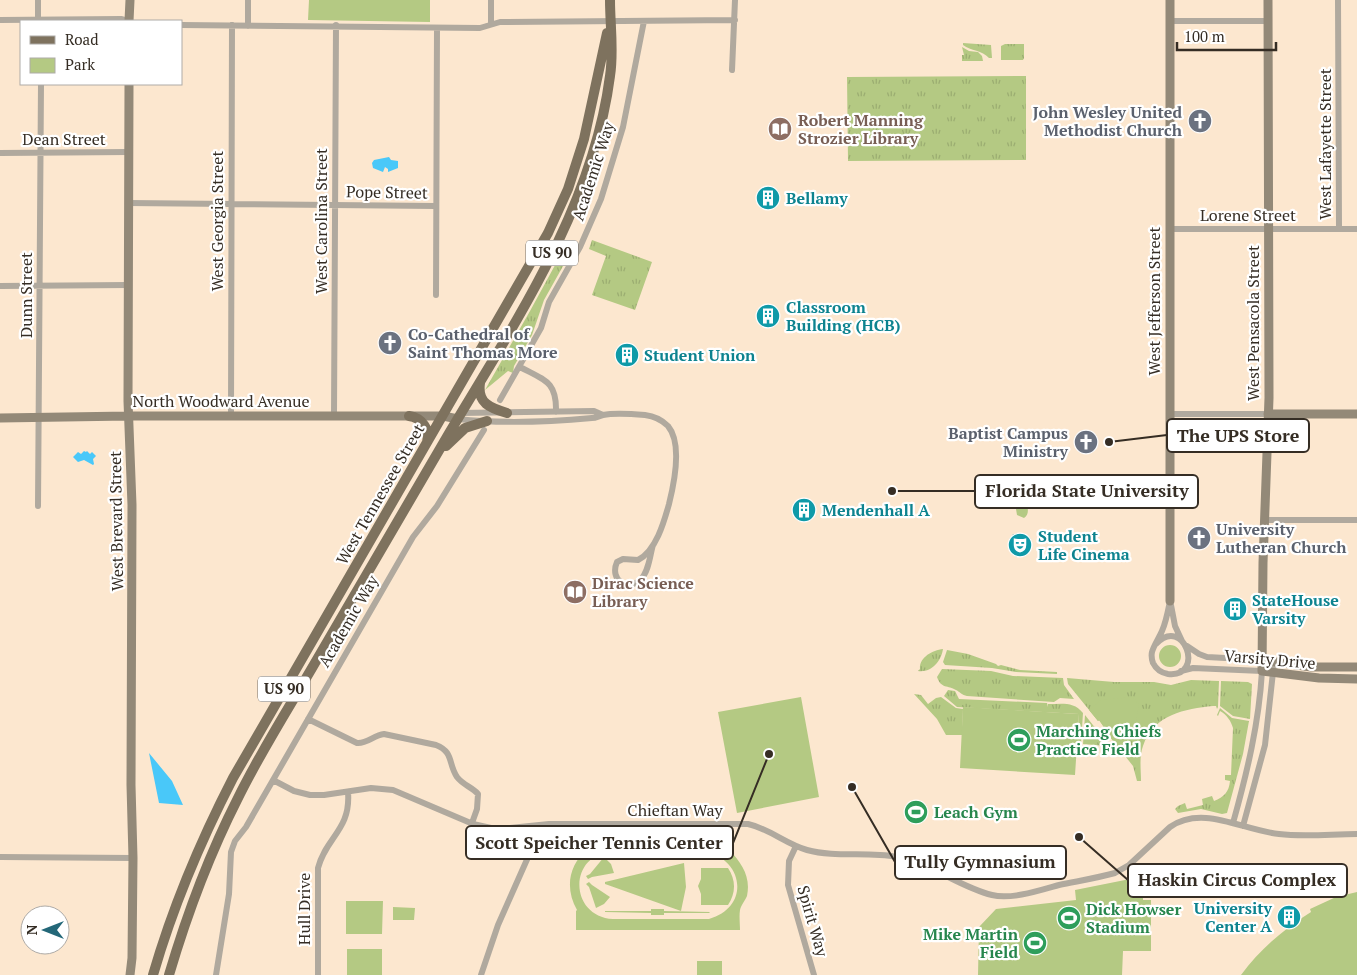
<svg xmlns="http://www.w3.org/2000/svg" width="1357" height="975" font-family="'PT Serif',serif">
<defs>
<pattern id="grass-tufts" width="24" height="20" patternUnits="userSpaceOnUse" patternTransform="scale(1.25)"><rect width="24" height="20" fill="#b4c983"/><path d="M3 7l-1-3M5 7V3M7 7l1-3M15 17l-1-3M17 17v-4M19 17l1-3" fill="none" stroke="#9bad71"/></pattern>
</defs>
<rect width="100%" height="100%" fill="#fce7cf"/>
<path fill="url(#grass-tufts)" d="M 963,43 L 991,45 L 992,58 L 989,58 C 982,50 971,51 963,45 Z
M 1005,44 L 1024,44 L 1024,58 L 1023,60 L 1001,60 L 1001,46 Z
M 962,47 L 969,51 L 978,52 L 982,56 L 983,61 L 962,61 L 962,55 L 964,55 Z
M 1026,76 L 1026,160 L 848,161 L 847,77 Z
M 592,240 L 652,262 L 635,310 L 592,295 L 606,256 L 589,249 Z
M 560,256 L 567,259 L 544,300 L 532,335 L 514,366 L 513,373 L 508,371 L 485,390 L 530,311 Z
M 1021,500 L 1025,501 C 1028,506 1030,514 1024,518 L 1017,515 L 1016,509 L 1018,502 Z
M 943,649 C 941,662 931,673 918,671 L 920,669 C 919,658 932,650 943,649 Z
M 947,650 L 968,654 L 996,664 L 998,666 L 1001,665 L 1020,670 L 1057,672 L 1057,674 L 1016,672 L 992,668 L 945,665 L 943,662 Z
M 942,669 L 991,671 L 1013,676 L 1063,678 L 1064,685 L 1074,699 L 1060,698 L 1054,702 L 967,696 C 962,695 960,692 956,690 C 948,685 941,689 937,677 Z
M 1067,678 L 1114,682 L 1154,682 L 1171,685 L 1191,680 L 1219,681 L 1218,707 L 1217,709 L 1216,706 L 1213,706 C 1185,709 1154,714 1143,746 C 1139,756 1141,770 1141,781 L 1137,781 L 1133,766 L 1106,732 L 1107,731 L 1099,720 L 1098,721 L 1068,684 Z
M 1221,681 L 1248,682 L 1252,684 L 1250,719 L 1233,716 L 1220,706 Z
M 948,690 L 955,691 L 959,699 L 1047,703 L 1048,707 L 1048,704 C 1061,704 1074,701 1083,713 L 1081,743 L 1077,742 L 1079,714 L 957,707 L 944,696 Z
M 914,694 L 921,695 L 928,704 L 936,698 L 941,697 L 956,708 L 963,709 L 962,735 L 946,735 L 937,719 Z
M 1220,708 L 1232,718 L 1249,721 L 1243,754 L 1227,813 L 1222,814 L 1201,809 L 1178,813 L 1175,809 L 1178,806 L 1185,803 L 1187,809 L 1203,805 L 1202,799 L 1212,796 L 1214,801 C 1224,797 1229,792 1230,781 L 1225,780 L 1225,775 L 1231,775 L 1233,728 C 1231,721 1227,715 1220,711 L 1218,716 L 1217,715 Z
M 1085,715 L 1108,744 L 1107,746 L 1083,744 Z"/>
<path fill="#b4c983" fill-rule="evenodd" d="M 309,0 L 430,0 L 430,22 L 308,20 Z
M1159 656a11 11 0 1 1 22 0a11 11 0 1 1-22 0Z
M 801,697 L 819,797 L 737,813 L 718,712 Z
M 1133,697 L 1139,705 L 1135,726 L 1116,745 L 1099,720 L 1098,721 L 1089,710 L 1101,700 Z
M 963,707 L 1079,714 L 1075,775 L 960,768 Z
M 588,840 L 729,841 L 729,850 C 742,863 751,877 747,896 C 745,901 741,905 740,910 C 739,916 740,924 740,930 L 576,930 L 576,911 L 577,910 C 565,889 568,865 588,849 ZM 614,851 L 703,851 C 744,858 751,907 709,919 L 613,919 C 568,916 568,853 614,851 Z
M 604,857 L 611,864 L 614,873 L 592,877 L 588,879 L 586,876 L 590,874 Z
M 684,863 L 686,887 L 681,911 L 605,884 L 605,882 Z
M 701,868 L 728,868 C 736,880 736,893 728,905 L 701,905 L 701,894 L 698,886 L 701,879 Z
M 1135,878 L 1143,884 L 1143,900 L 1151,900 L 1151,951 L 1123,951 L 1122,975 L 978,975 L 979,927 L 996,909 L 1076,900 L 1075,890 Z
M 589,882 L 592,885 L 610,897 L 604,904 L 596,908 L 589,887 L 586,884 Z
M 1357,892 L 1357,975 L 1241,975 C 1261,948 1283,930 1311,912 L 1310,909 L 1336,897 Z
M 346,901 L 383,901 L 382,934 L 346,934 Z
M 393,907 L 415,908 L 414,920 L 393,920 Z
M 651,909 L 664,909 L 664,911 L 710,912 L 709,913 L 664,913 L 664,915 L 651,915 L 651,913 L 605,912 L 605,911 L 651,911 Z
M 347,949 L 382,949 L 382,975 L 347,975 Z
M 697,961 L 722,961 L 722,975 L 697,975 Z"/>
<path fill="#49c8f9" d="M 389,157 L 391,160 L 398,161 L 398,168 L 388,172 L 388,169 L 385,167 L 383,172 L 373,168 L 372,163 L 374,160 Z
M 84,451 L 86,452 L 87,451 L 90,454 L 92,452 L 96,456 L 93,459 L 94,464 L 93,465 L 84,460 L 78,462 L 73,457 L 78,452 L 81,454 Z
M 149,753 L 172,781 L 183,805 L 159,803 Z"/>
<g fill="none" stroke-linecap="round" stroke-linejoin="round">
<path stroke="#b0a99e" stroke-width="6" d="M 38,0 L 38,19
M 248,0 L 248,26
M 491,0 L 491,24
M 1338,0 L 1339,229
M 0,20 L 121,19 L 128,21
M 1170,21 L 1268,21
M 181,25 L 480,28 L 500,22 L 735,20
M 732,70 L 735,0
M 0,153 L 128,152
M 128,203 L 436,206
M 1169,229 L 1357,229
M 0,286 L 128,285
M 436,295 L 437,28
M 520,367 C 544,380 557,381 556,412
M 500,400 L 541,328 L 549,302 L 580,247 L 601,199 L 623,127 L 644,21
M 461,413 L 594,411 L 603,415
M 1170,414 L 1268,414
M 231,416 L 232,25
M 334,416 L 336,25
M 458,419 C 502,424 548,422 592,418 C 596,418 599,416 603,415 C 612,413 634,414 645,415 C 653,416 662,420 668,426 C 683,444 674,484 669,504 C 664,522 656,551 638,560 L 623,559 L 617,562 C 609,580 628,593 641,579 C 649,571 650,555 653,545
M 38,506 L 41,84
M 1264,520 L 1357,520
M 1171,605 L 1175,626 L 1182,641
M 1156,644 C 1184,614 1206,678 1168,674 C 1162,673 1156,669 1153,663 C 1152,660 1151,656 1152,652 C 1154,645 1159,638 1162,631 C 1166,622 1168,611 1170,601
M 1187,646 L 1199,654 L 1207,657 L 1262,660
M 1181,671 L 1193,668 L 1262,671 C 1259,723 1247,773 1233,823
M 308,719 L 357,743 C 367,744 374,735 384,734 L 436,745 C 454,752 448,764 457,777 C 463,785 472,787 478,794 L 477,809 L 472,823
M 273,780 L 294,791 L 310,795 L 324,795 L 371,788 L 393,790 L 473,824 L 491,828 L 510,828 L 549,824 L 748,824 C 770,829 786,844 807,850 C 836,858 868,851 897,857 C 931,863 959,887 992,895 C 1011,900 1041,890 1059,885 C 1078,881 1097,878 1115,873 L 1129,865 L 1170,827 C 1203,804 1244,831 1279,834 C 1304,837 1332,834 1357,834
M 1243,826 L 1265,745 L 1274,663
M 796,846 L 789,861 L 788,885 L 814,975
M 0,857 L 133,858
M 216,975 L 229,894 L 231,852 L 235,841 L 246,827 L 413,537 L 437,506 L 484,430
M 318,975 L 318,868 C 326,837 351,830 348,792
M 481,975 L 498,925 L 529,855 L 530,845 L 530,826"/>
<path stroke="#938978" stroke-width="9" d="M 1170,0 L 1170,601
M 1268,0 L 1269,398 L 1263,563 L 1262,671 L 1319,678 L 1357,679
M 129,21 L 130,0
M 129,84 L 128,401 L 132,505 L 131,785 L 133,858 L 132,958 L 130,975
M 1268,414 L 1357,414
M 0,418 L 129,416 L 443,416 L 458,419
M 1262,660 L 1311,667 L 1357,667"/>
<path stroke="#7e725e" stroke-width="10" d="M 480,383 C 477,403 490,408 507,413
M 409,416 C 422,418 430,429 427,442
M 446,446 L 465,428 L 487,421
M 153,975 C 173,906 200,842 233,778 L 548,233 L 568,189 L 584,139 L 607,33
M 169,975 C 187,914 209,855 238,798 C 262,749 292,703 319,656 C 362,583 405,509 448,435 C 514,324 593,208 610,76 C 614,51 610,25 610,0"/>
</g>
<defs>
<g id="church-disc" transform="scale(1.25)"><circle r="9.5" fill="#6b7280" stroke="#fff"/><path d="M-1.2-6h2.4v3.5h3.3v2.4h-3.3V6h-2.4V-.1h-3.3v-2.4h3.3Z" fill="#fff"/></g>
<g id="library-disc" transform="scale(1.25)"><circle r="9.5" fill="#8d6e63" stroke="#fff"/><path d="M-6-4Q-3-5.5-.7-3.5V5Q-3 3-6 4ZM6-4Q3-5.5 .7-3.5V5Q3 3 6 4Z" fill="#fff"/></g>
<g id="building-disc" transform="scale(1.25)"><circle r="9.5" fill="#0f9aa8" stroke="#fff"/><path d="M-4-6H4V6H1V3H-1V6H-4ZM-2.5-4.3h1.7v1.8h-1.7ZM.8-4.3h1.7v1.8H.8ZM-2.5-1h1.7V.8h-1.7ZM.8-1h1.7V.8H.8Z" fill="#fff"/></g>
<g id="theatre-disc" transform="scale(1.25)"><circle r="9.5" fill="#0f9aa8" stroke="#fff"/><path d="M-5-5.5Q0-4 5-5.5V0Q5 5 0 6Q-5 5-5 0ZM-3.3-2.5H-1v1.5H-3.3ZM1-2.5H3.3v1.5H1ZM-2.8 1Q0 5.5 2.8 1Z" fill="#fff"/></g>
<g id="stadium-disc" transform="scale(1.25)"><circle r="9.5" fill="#2e9e5b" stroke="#fff"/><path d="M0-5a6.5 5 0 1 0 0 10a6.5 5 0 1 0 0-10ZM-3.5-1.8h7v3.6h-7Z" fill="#fff"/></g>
</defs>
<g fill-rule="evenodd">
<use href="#church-disc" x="1200" y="121"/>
<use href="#library-disc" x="780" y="129"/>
<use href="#building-disc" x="768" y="198"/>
<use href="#building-disc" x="768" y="316"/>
<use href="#church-disc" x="390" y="343"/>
<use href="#building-disc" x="627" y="355"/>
<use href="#church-disc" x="1086" y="442"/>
<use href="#building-disc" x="804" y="510"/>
<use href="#church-disc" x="1199" y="538"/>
<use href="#theatre-disc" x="1020" y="545"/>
<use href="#library-disc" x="575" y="592"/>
<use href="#building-disc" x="1235" y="609"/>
<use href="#stadium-disc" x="1019" y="740"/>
<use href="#stadium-disc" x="916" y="812"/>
<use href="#building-disc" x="1289" y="917"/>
<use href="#stadium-disc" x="1069" y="918"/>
<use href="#stadium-disc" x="1035" y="943"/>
</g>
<g text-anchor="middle" stroke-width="4.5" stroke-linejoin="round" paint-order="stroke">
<g fill="#fff" stroke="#726c66" stroke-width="1">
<rect x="526" y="240.5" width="52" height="25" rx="4"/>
<rect x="258" y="676.5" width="52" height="25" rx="4"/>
</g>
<g font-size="15" font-weight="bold" fill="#352d24">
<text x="552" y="258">US 90</text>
<text x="284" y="694">US 90</text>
</g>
<g font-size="16" font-weight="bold" fill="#5b616d" stroke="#fff" text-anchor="end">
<text x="1182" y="118">John Wesley United<tspan x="1182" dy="18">Methodist Church</tspan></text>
<text x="408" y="340" text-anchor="start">Co-Cathedral of<tspan x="408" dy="18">Saint Thomas More</tspan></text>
<text x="1068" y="439">Baptist Campus<tspan x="1068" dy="18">Ministry</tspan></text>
<text x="1216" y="535" text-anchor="start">University<tspan x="1216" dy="18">Lutheran Church</tspan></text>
</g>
<g font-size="16" font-weight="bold" fill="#785e54" stroke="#fff" text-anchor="start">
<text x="798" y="126">Robert Manning<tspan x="798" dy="18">Strozier Library</tspan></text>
<text x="592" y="589">Dirac Science<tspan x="592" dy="18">Library</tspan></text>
</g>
<g font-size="16" fill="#352d24" stroke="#fff">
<text x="64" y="145">Dean Street</text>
<text transform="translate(1325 144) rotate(-90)" y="6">West Lafayette Street</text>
<text transform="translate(593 171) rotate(-72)" y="6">Academic Way</text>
<text transform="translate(387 192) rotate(1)" y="6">Pope Street</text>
<text x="1248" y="221">Lorene Street</text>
<text transform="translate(217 221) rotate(-90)" y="6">West Georgia Street</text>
<text transform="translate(321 221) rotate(-90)" y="6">West Carolina Street</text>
<text transform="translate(26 295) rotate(-90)" y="6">Dunn Street</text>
<text transform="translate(1154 301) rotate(-90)" y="6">West Jefferson Street</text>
<text transform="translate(1253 323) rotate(-90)" y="6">West Pensacola Street</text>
<text x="221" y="407">North Woodward Avenue</text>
<text transform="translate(380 494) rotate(-60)" y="6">West Tennessee Street</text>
<text transform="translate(116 521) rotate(-91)" y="6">West Brevard Street</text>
<text transform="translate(348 621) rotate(-60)" y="6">Academic Way</text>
<text transform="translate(1270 659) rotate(5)" y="6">Varsity Drive</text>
<text x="675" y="816">Chieftan Way</text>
<text transform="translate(304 909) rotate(-90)" y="6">Hull Drive</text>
<text transform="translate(813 921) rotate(74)" y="6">Spirit Way</text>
</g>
<g font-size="16" font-weight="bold" fill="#0d838f" stroke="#fff" text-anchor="start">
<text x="786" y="204">Bellamy</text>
<text x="786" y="313">Classroom<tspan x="786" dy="18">Building (HCB)</tspan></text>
<text x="644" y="361">Student Union</text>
<text x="822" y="516">Mendenhall A</text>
<text x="1038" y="542">Student<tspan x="1038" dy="18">Life Cinema</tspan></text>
<text x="1252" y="606">StateHouse<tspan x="1252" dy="18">Varsity</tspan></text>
<text x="1272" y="914" text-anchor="end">University<tspan x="1272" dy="18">Center A</tspan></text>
</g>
<g font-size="16" font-weight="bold" fill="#27864d" stroke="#fff" text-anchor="start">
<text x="1036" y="737">Marching Chiefs<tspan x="1036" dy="18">Practice Field</tspan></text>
<text x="934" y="818">Leach Gym</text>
<text x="1086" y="915">Dick Howser<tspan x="1086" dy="18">Stadium</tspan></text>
<text x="1018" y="940" text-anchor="end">Mike Martin<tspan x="1018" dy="18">Field</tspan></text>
</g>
</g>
<path fill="none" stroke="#352d24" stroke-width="2" d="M1109 442L1167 435M892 491L975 491M769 754L733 843M852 787L895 862M1079 837L1128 880"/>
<g fill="#352d24" stroke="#fff" stroke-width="2">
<circle cx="1109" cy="442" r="5"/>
<circle cx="892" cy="491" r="5"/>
<circle cx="769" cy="754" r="5"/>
<circle cx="852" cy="787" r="5"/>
<circle cx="1079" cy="837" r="5"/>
</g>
<g fill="#fff" stroke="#352d24" stroke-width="2">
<rect x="1167" y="419" width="142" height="33" rx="5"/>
<rect x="975" y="475" width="223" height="33" rx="5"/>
<rect x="466" y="826" width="267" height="33" rx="5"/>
<rect x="895" y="846" width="171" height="33" rx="5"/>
<rect x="1128" y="864" width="219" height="33" rx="5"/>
</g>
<g font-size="18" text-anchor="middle" font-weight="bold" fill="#352d24">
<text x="1238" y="442">The UPS Store</text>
<text x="1087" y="497">Florida State University</text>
<text x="599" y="849">Scott Speicher Tennis Center</text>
<text x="980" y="868">Tully Gymnasium</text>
<text x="1237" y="886">Haskin Circus Complex</text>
</g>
<rect x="20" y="20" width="162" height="65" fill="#ffffff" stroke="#aeaba7"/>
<rect x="30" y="36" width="25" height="8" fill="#7e725e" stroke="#aeaba7"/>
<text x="65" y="45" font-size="15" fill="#352d24">Road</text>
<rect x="30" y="58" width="25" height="15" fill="#b4c983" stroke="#aeaba7"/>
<text x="65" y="70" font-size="15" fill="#352d24">Park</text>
<g transform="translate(45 930) rotate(270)"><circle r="24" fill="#ffffff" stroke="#aeaba7"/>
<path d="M0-4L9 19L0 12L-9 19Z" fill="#236778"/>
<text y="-8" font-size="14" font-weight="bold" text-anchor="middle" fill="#352d24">N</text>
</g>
<path d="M1177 42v8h99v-8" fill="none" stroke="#352d24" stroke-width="2.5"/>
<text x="1184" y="42" font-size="15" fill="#352d24" stroke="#ffffff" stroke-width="4" paint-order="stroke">100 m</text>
</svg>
